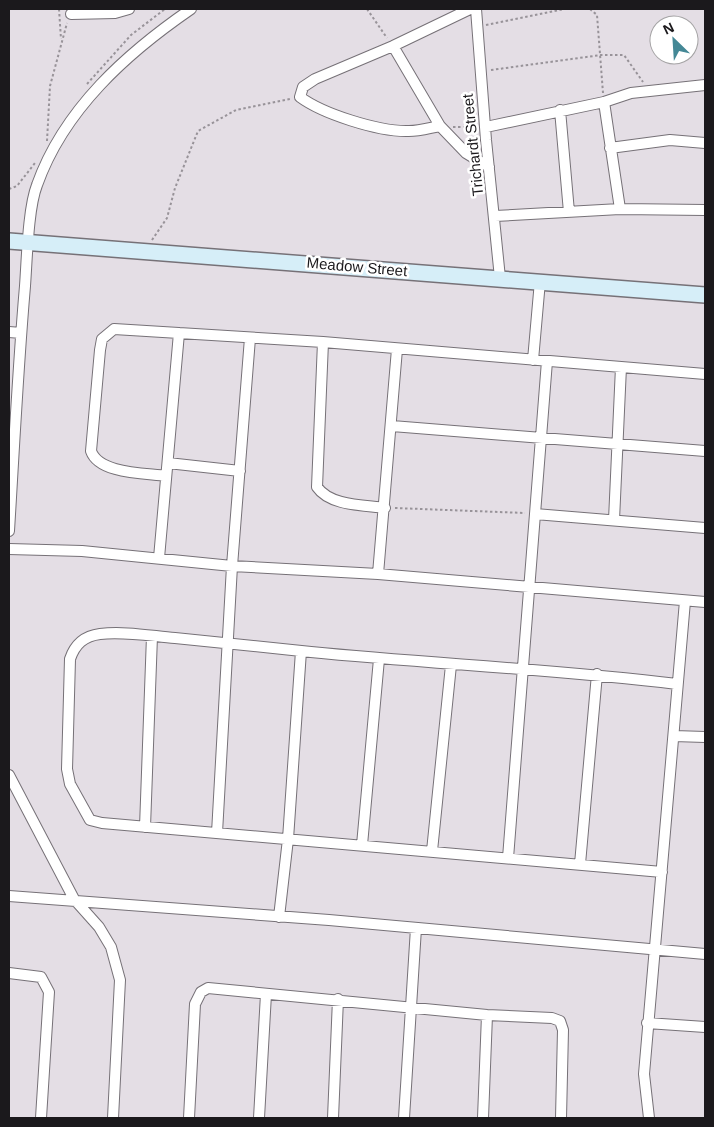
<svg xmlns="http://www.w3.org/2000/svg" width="714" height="1127" font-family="Helvetica,sans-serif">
<rect width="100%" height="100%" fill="#e4dee5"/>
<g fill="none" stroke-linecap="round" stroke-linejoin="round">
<g stroke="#767177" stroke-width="12">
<path id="street" d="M 476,9 L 486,140 L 500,278
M 71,14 L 115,13 L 129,9
M 393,46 L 440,126 L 466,153 L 489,167
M 604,102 L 620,209
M 560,110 L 569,212
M 440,126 C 429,128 417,132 406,131 C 377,131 323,114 300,97 L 303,87 L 315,79 L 393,46 L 470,9
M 486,127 L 604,102 L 631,93 L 705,85
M 610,148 L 670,140 L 705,143
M 495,216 L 620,209 L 705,210
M 9,332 L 21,333
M 323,342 L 317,487 C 330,506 364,505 385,508
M 533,360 L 540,281
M 392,426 L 705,451
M 168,463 L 240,471
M 166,476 C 145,473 99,474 91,451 L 100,350 L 102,339 L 114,329 L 323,342 L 705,374
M 535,514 L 705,528
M 614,520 L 621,367
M 9,531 C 14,449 18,367 25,286 C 27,259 28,208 37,185 C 64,109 127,53 191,9
M 9,549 L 82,551 L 232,566 L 378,574 L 705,602
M 159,558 L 179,333
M 378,574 L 397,349
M 674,736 L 705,737
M 9,775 L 74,899 L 99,927 L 111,947 L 120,980 L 113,1118
M 145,827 L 152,636
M 217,833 L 232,566 L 250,338
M 362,845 L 379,659
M 432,851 L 451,665
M 508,858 L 547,361
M 580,864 L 597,674
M 662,872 L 102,823 L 90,820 L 70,784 L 67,769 L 70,659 C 75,644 84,636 100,634 C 124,631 151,636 175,638 C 221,643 266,647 311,652 C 433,664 555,669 677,684
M 9,896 L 329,920 L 705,954
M 279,917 L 288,839 L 301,651
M 9,973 L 41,977 L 49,992 L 41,1118
M 647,1023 L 705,1027
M 189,1118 L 195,1004 L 201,992 L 208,988 L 487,1015 L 552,1018 L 560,1021 L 563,1030 L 561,1118
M 259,1118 L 266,994
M 333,1118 L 338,999
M 404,1118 L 416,928
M 483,1118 L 487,1015
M 649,1118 L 644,1074 L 685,601"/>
</g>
<g stroke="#767177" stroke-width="18">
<path id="secondary" d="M 9,241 L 705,295"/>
</g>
<path stroke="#989399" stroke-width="2" stroke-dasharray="2.5 2.5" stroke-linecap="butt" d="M 59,9 L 61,39
M 367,9 L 387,38
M 590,9 L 597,15 L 603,93
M 486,25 L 564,9
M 491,70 L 601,55 L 624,55 L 643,82
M 87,84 L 131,35 L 165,9
M 453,127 L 476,127
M 47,141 L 50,86 L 67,23
M 9,189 L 17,186 L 35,163
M 152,240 L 167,218 L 175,188 L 198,131 L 236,110 L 290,99
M 395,508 L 525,513"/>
<use href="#street" stroke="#fff" stroke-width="10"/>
<use href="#secondary" stroke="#d6eef8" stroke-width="15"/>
</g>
<g text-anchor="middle" stroke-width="5" stroke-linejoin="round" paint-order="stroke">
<g font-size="15" fill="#1b191c" stroke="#fff">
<text transform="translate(473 145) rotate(-96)" y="5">Trichardt Street</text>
<text transform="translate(357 267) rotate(5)" y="5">Meadow Street</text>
</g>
</g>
<rect width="714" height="1127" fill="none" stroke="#1b191c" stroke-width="20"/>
<g transform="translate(674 40) rotate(335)"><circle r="24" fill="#ffffff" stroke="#a4a3a4"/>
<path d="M0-4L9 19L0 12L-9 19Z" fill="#448896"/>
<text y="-8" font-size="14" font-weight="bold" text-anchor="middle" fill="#1b191c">N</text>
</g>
</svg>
